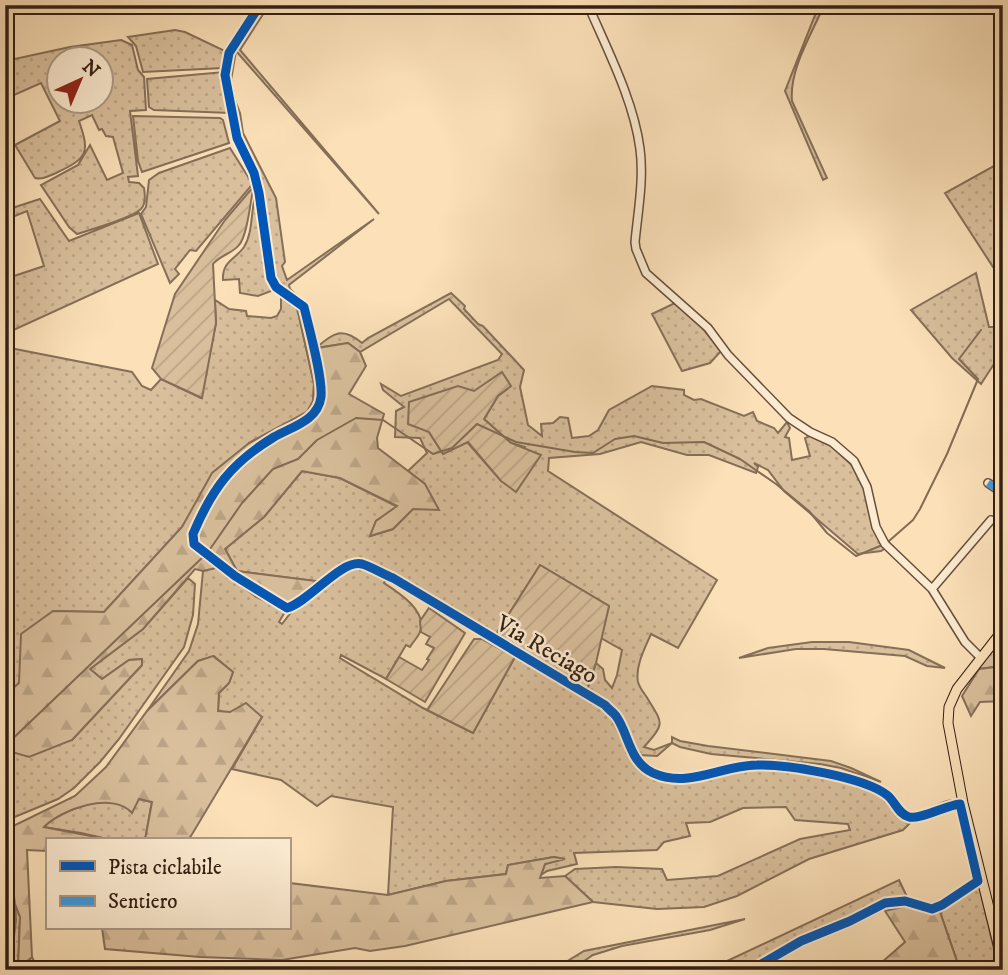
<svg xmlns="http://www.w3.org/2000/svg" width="1008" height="975" font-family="'IM FELL DW Pica',serif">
<defs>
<pattern id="grass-dots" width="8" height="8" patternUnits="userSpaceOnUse" patternTransform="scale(1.75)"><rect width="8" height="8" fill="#d9bf9c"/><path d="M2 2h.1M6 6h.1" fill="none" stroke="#bba486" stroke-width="1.8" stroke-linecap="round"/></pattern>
<pattern id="forest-firs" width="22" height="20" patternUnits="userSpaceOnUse" patternTransform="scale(1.75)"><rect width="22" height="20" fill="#d9bf9c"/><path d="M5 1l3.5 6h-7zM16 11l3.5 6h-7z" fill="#bba486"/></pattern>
<pattern id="garden-furrows" width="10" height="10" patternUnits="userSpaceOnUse" patternTransform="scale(1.75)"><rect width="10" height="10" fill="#d9bf9c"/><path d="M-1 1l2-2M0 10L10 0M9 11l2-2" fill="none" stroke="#bba486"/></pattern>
</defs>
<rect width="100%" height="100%" fill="#fbe0b8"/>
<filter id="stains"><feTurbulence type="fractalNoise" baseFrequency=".00286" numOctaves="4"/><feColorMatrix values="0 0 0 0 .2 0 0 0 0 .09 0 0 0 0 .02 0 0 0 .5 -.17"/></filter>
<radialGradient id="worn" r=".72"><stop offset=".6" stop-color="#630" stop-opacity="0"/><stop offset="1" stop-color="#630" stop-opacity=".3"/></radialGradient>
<path fill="url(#grass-dots)" stroke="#866f58" stroke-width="2" fill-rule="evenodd" d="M 263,5 L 269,5 L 240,50 L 379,214 L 236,51 L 231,80 L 235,100 L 240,113 L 243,133 L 276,198 L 285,262 L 282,266 L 287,280 L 374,219 L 289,285 L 290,289 L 302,301 L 276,284 L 271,274 L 261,190 L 240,140 L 228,78 L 232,54 Z
M 819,5 L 824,5 C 812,34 789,69 792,101 L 827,178 L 823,180 L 785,91 Z
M 175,30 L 185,32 L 227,52 L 223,68 L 143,72 L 136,46 L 128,37 Z
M 121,40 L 132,45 L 138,70 L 144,77 L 146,110 L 130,111 L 138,176 L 128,177 L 129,182 L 139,183 L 144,188 C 145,194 146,204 141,209 C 130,219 92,229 77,234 L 69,227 L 41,185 L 78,165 L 90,145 L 107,180 L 123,173 L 113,137 L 106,136 L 102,129 L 99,130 L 92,115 L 79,121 C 90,153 88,158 56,173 C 48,176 43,180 35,178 L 15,145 L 60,121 L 41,83 L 5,99 L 5,61 L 70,47 ZM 60,60 L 102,60 L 102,102 L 60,102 Z
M 224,72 L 230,113 L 154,110 L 149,107 L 147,79 Z
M 133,116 L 220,118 L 223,120 L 229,143 L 142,172 L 138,161 Z
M 230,148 L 252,183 L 251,186 L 196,251 L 190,250 L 175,269 L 179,274 L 170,283 L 141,214 L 146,207 L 149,180 L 159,173 Z
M 1003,161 L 1003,264 L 993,267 L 945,193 Z
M 257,190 L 273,286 L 271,291 L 258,296 L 240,293 L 239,279 L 223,280 C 222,261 235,260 244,247 C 254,231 250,208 257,190 Z
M 40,199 L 69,241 L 139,213 L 158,264 L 7,333 L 5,279 L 44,266 L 27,211 L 5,220 L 6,210 Z
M 976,273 L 989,327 L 1003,327 L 1003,350 L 981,384 L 952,358 L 911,310 Z
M 451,293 L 465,306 L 464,309 L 478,324 L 483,326 L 524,370 L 520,387 L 528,425 L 542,436 L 541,424 L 553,423 L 560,417 L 568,418 L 572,438 L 589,436 L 598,430 L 609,410 L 652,386 L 684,390 L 684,395 L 694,400 L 701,399 L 744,416 L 753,412 L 757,421 L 774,428 L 778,433 L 787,422 L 790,428 L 785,437 L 789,438 L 792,460 L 810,456 L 805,438 L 810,436 L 831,446 L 856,469 L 887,547 L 881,551 L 858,554 L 784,491 L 768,470 L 754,463 L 758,467 L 756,473 L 709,455 L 687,455 L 641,442 L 600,454 L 549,458 L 548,471 L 717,580 L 678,648 L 651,634 C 645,648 635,666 638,682 C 639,686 643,692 646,696 C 663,724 666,722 644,747 L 654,750 L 672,743 L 672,737 L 680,741 L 708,746 L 831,761 L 851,768 L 881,782 L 841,768 L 820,764 L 711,754 L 680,747 L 672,743 L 657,756 L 640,755 L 608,704 L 587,690 L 596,663 L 603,669 L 605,680 L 612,688 L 617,675 L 622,650 L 601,638 L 609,606 L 540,565 L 495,636 L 389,575 L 384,583 C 398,592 428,611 420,632 C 418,637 413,642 410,647 L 406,645 L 386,679 L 341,655 L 340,658 L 423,708 L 473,733 L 515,657 L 603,706 C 619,725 628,765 650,776 C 683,792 724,766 760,767 C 796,767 859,779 888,800 C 897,807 901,817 912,821 L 903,830 L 809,859 L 737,896 L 704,907 L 657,909 L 593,902 L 565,876 L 575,869 L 616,867 L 662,869 L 667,880 L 718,876 L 800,839 L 850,830 L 848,824 L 795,820 L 786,807 L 743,808 L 710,822 L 686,823 L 690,836 L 664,842 L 657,850 L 574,853 L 577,864 L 547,871 L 541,875 L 545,864 L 563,859 L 554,857 L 508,865 L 506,874 L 446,881 L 388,895 L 393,807 L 331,796 L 317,806 L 281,780 L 232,769 L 262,717 L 218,711 L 219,693 L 229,683 L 233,672 L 214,656 L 198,661 L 147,711 L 189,651 L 198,624 L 203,571 L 218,567 L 256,597 L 286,610 L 279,622 L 282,624 L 315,581 L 237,571 L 225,549 L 264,517 L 302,471 L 340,478 L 398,507 L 376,521 L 371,536 L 393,529 L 413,509 L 425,484 L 408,471 L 427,453 L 420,438 L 395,437 L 396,411 L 404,407 L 383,390 L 381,384 L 401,396 L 498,360 L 502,354 L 449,299 L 360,352 L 348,343 L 316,348 C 334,333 342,326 362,343 L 368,338 ZM 511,386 L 498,396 L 484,419 L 511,443 L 525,447 L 501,481 L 467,442 L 443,454 L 429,432 Z
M 281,294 L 297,307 L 314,384 L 313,401 L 307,412 L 249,443 L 192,511 L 182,527 L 104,612 L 53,611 L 19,683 L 5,695 L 5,347 L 132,372 L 142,386 L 151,390 L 161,379 L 201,398 L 216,323 L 215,300 L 229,309 L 246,311 L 247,316 L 271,318 L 277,316 L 281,309 Z
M 675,303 L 700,325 L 721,351 L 710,363 L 682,371 L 652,314 Z
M 188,578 L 195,584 L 193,615 L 184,647 L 119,739 L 100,762 L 74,788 L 58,799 L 5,821 L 5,754 L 9,750 L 72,740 L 142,665 L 142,659 L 129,660 L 102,679 L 90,669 L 143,629 Z
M 1003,635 L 1003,666 L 979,669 L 981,660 Z
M 812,642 L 849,642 L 909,650 L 945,668 L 927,666 L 905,656 L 824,649 L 796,649 L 739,658 L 768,648 Z
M 139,799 L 152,802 L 145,840 L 112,840 L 81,833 L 43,827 C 58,814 81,805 100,801 C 117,798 118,808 139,799 Z
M 899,880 L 908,899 L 886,901 L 802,938 L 746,970 L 708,970 Z
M 979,886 L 999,970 L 960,970 L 940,912 Z
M 15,904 L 20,917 L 18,968 L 32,957 L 35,963 L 57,964 L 80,970 L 10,970 L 16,920 Z
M 745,919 L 710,930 L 622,946 L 593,955 L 571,970 L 553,970 L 584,951 Z"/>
<path fill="url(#forest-firs)" stroke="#866f58" stroke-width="2" d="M 281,294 L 303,308 L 311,349 L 348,343 L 360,352 L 366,366 L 349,394 L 384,414 L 377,438 L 378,448 L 425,484 L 439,510 L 413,509 L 393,529 L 370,536 L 376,521 L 397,506 L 340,478 L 302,471 L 264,517 L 225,549 L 237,571 L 316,581 L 298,602 L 286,604 L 224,566 L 203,571 L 195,569 L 143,629 L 90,669 L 102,679 L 129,660 L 142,659 L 142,665 L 72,740 L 29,757 L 9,751 L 5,754 L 5,695 L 19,683 L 21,634 L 53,611 L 104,612 L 182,527 L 212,473 L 249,443 L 307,412 L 313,401 L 314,384 L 297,307 Z
M 213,656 L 233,672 L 229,683 L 219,693 L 218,711 L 230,712 L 246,703 L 262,717 L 191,836 L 187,840 L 145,840 L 152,802 L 139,799 L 132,813 C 113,791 61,809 44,827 L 112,840 L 47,840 L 47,851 L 27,850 L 32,957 L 18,969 L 20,917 L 15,904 L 6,837 L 11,827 L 75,796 L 106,767 L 147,711 L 198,661 Z
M 1003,666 L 1003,701 L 980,702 L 971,716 L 962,696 L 979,669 Z
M 554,857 L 565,859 L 545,864 L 540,878 L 565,876 L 593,902 L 405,946 L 370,951 L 355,948 L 282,960 L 200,957 L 105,949 L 102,928 L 289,928 L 289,883 L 388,895 L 446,881 L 506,874 L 508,865 Z
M 906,906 L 940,912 L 960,970 L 873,970 L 905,942 L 885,911 Z"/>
<path fill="url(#garden-furrows)" stroke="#866f58" stroke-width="2" d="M 254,186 C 250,201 248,234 239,245 C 232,254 220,255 213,264 L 216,323 L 202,398 L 161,379 L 152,368 L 175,294 L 225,220 Z
M 502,372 L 511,386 L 498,396 L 484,419 L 511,443 L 541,455 L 516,492 L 501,481 L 468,442 L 443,454 L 429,432 L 408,424 L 409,402 L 458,386 L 474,391 Z
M 540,565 L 609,606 L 596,663 L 587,690 L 495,636 Z
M 429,608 L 465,633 L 425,702 L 386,679 L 399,657 L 422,670 L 429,660 L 427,659 L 434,648 L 426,644 L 430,637 L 421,632 L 420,621 Z
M 474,639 L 482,639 L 515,657 L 473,733 L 427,710 Z"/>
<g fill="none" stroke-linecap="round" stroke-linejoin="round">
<path stroke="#836b54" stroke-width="2" d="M 889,541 L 913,520 L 920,509 L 947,454 L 978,379 L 959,359 L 981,330
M 208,552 L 242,503 L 273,469 L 298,459 L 317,440 L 356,418 L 383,420 L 433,454 L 452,448 L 477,424 L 516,442 L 575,452 L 593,453 L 615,439 L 634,436 L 663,443 L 704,442 L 740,459 L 776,484 L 809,511 L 827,533 L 856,556 L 880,546
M 5,746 L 204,556"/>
<g stroke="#664f3c" stroke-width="10">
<path id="minor" d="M 260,5 L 229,53 L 225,75 L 237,138 L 254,173 L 259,193 L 268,267 L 271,278 L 276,287
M 588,5 C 607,49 634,101 640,149 C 644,179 638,211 635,242 L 636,249 L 646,273 L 708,328 L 728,355 L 789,418 L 810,432 L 832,442 L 854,461 L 867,487 L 876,527 L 885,544 L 932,589 L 965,642 L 980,657
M 988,483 L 1003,493
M 997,489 L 1003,480
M 194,544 L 235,576 L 287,608 C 309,602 341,559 362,564 C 372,567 383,574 393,578 L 605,705 C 608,709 613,712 616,716 C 629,734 629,761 653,773 C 691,790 723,761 762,765 C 795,768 835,771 866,785 C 872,788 880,790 885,794 C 895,801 899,816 913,817 C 925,818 936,808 948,805 C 953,804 958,804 963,803
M 932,589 L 991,520"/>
</g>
<g stroke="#341f13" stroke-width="11">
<path id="major" d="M 1003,630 L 957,689 L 949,707 L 948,723 L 963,803 L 1003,964"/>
</g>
<use href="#minor" stroke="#fcebd1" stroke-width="7"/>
<use href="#major" stroke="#fbe0b8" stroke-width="9"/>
<path stroke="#3e9bde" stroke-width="7" stroke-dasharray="14 7" stroke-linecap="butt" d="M 988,483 L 1003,493"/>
<g stroke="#fcebd1" stroke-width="13">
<path id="cycleway" d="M 260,5 L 229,53 L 225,75 L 237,138 L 254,173 L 259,193 L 271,278 L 276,287 L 304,307 C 309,328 323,378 321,397 C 318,421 291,427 274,437 C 231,463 212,489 193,534 L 194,544 L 235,576 L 287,608 C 309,602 341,559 362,564 C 372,567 383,574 393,578 L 605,705 C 608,709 613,712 616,716 C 629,734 629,762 653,773 C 689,789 721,765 757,765 C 786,764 864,777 887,795 C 895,801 898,814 909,817 C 919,820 947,805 960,804 L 978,881 L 942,905 L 932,909 L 905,901 L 885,903 L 850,921 L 801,941 L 751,970"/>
</g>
<use href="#cycleway" stroke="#0057b8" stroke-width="9"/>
</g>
<g text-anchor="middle" stroke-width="5" stroke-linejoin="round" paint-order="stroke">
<g font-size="24" fill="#341f13" stroke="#fcebd1">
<text transform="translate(547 649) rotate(30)" y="8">Via Reciago</text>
</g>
</g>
<rect width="1008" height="975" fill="none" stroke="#fbe0b8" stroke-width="28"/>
<rect x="7" y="7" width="994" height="961" fill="none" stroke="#341f13" stroke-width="3.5"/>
<rect x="14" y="14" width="980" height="947" fill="none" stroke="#341f13" stroke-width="2"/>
<rect x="46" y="838" width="245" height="91" fill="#fcebd1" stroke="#ac9985" stroke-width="2"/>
<rect x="60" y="861" width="35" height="10" fill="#0057b8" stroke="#ac9985" stroke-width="2"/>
<text x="108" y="874" font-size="21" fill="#341f13">Pista ciclabile</text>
<rect x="60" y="896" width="35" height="10" fill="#3e9bde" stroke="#ac9985" stroke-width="2"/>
<text x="108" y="908" font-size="21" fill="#341f13">Sentiero</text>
<g transform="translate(80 80) rotate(44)"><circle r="33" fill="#fcebd1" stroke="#ac9985" stroke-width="2"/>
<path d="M0-5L12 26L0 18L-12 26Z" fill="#8f2418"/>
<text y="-10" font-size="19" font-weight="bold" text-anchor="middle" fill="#341f13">N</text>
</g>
<rect width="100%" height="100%" filter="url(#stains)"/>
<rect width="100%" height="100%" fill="url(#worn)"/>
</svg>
